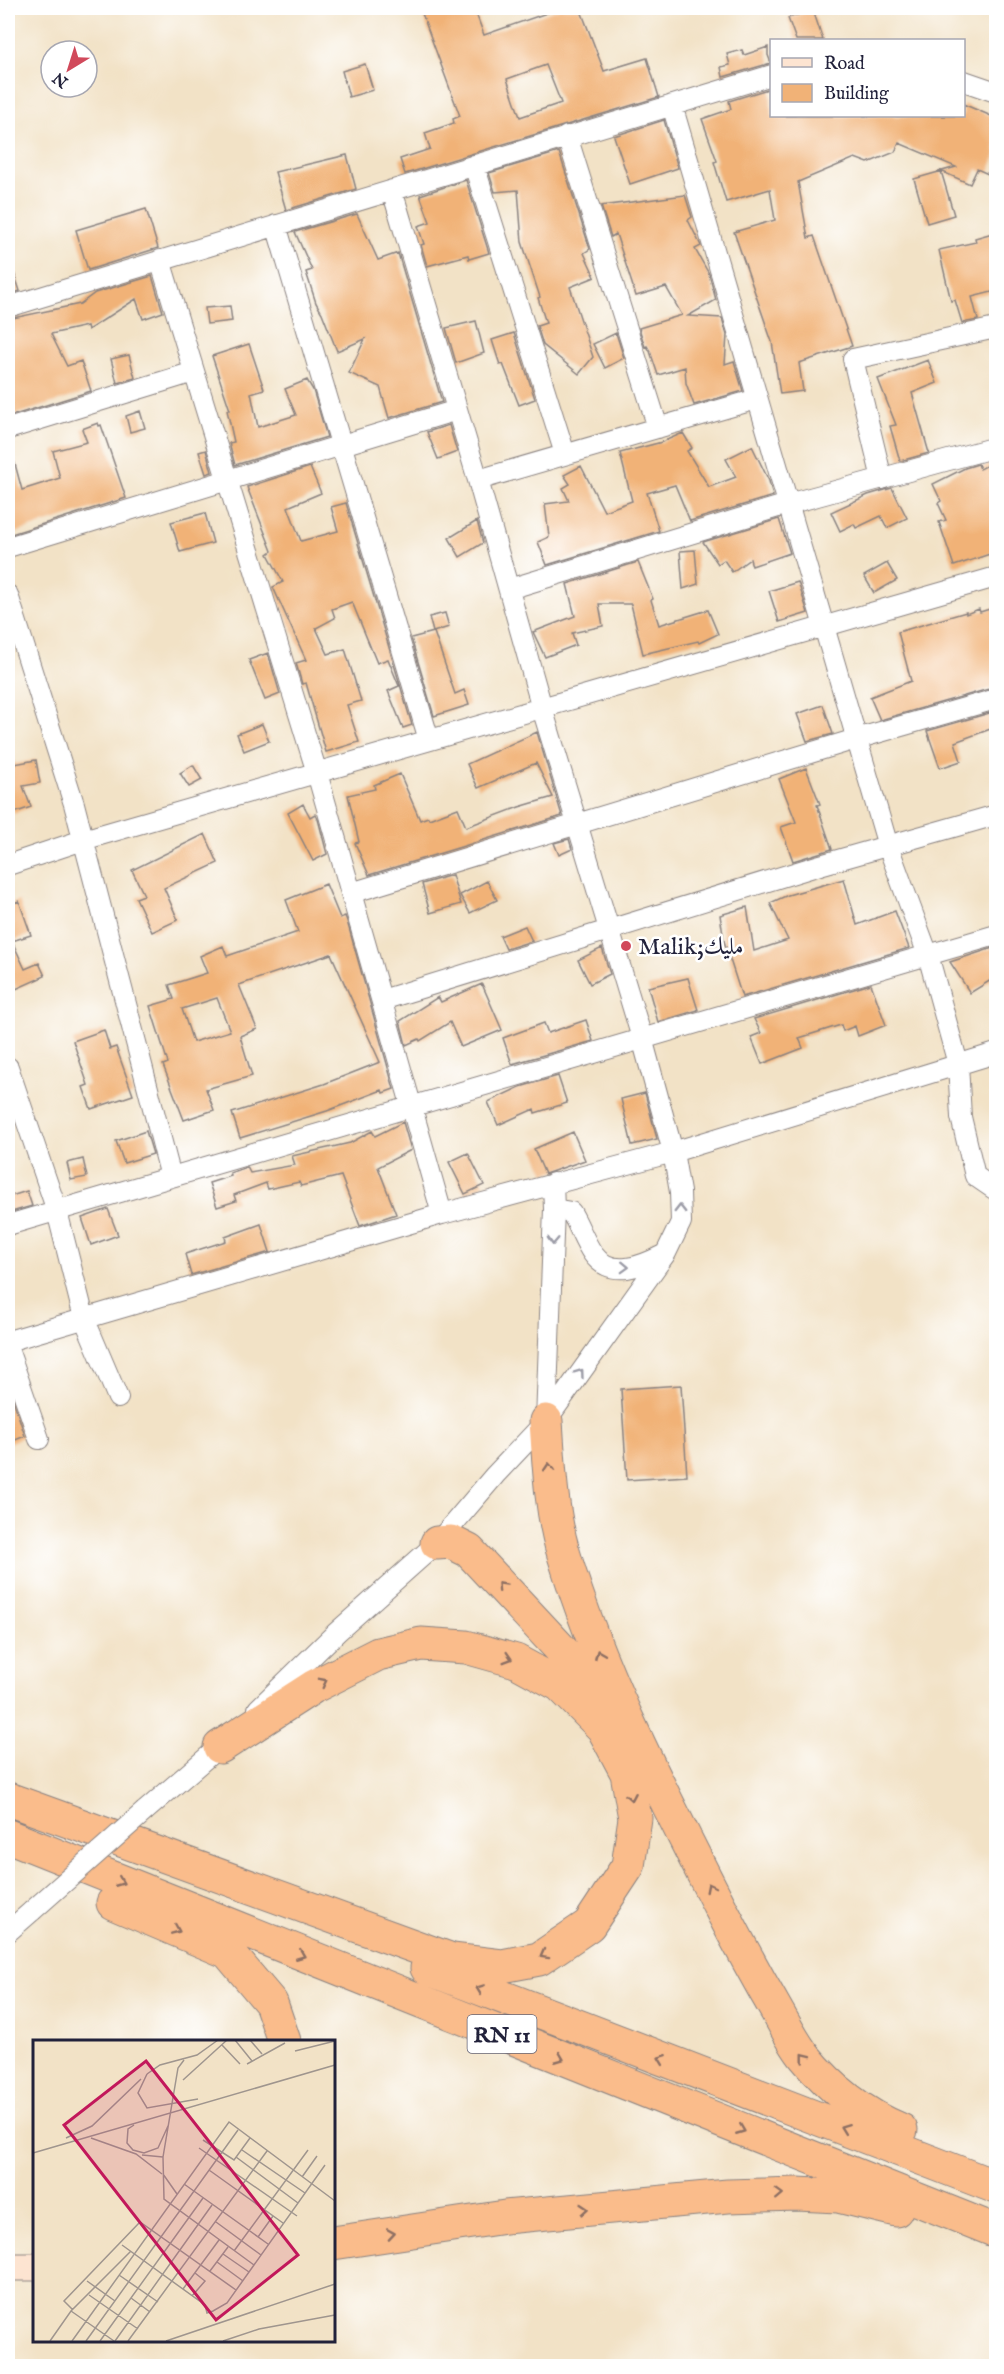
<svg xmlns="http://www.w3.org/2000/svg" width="1004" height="2374" font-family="'IM FELL English',Amiri,serif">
<rect width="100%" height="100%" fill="#fff"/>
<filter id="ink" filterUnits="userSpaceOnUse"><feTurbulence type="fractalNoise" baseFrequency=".0167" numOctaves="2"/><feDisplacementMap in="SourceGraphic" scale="12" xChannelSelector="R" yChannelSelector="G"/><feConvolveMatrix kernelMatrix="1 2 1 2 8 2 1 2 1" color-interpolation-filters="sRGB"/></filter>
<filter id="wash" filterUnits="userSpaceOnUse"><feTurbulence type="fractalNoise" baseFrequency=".008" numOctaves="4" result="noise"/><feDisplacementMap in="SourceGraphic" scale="24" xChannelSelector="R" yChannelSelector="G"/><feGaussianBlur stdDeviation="1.35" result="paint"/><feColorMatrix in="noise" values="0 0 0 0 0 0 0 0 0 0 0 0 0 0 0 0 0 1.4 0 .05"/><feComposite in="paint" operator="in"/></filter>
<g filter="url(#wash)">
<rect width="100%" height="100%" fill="#f2e2c6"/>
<g id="blocks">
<path fill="#f1b277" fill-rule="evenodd" d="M 420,8 L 474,8 L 484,35 L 561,8 L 580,8 L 604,71 L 647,58 L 659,97 L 405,174 L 400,159 L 430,149 L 425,133 L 454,123 L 453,119 L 460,116 ZM 546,65 L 561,103 L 520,117 L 507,79 Z
M 813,10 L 823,40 L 796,40 L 788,18 Z
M 768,47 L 768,55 L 771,63 L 723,77 L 721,67 L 730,65 L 727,54 L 742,50 L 744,55 Z
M 365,64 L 373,90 L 349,97 L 342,71 Z
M 771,88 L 771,116 L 963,116 L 963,104 L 996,118 L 996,156 L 988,174 L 977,169 L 970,184 L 941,171 L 954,215 L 927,223 L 914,179 L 956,167 L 899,143 L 895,152 L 868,163 L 855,158 L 798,182 L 808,238 L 814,236 L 852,346 L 799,363 L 803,391 L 780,394 L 772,342 L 734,232 L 775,220 L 770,189 L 726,202 L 714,162 L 717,161 L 702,119 L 731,109 L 729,101 Z
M 664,120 L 678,168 L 630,184 L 614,136 Z
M 559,152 L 590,249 L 584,253 L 595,277 L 570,287 L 593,357 L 579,374 L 543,345 L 537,326 L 546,323 L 538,298 L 540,297 L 522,242 L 518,190 L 495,192 L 489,173 Z
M 347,155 L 356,189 L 286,210 L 275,172 Z
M 466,180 L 489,253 L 469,259 L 468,255 L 427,266 L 421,245 L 424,244 L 418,226 L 430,222 L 420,195 Z
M 685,195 L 692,217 L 688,220 L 701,246 L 695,249 L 709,274 L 716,300 L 688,316 L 722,318 L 727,335 L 725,364 L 734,361 L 743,391 L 694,405 L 686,383 L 685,367 L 658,375 L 650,351 L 647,346 L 645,347 L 639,328 L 682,315 L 666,287 L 636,296 L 616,234 L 611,237 L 601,206 Z
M 146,209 L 158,248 L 88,270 L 76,230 Z
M 357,214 L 378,260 L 398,253 L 442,402 L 389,418 L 380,387 L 349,373 L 365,339 L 337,351 L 322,313 L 316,303 L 306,272 L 312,270 L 295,232 Z
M 996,232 L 996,291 L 972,297 L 978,320 L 962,323 L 955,300 L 951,301 L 939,250 L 976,242 L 975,238 Z
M 11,263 L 20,291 L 8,295 L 8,264 Z
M 152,276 L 163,312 L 143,319 L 136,299 L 88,330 L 87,326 L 51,334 L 67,366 L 81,361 L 91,391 L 8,417 L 8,319 L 80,304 L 95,293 Z
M 230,306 L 232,321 L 207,324 L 205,308 Z
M 476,321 L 484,353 L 456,363 L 446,328 Z
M 514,333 L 535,399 L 519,405 L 503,364 L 500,365 L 492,340 Z
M 616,333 L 624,358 L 605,368 L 593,344 Z
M 249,344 L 264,389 L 251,393 L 258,427 L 296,415 L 285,389 L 307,380 L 313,390 L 327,437 L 235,465 L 229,443 L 234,442 L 227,410 L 230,410 L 212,356 Z
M 129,355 L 135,378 L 117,383 L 111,359 Z
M 928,360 L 937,383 L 912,393 L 929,453 L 900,461 L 890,426 L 896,425 L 878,379 Z
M 140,411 L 145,428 L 130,432 L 126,416 Z
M 98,423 L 99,426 L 101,425 L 126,498 L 8,535 L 8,454 L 12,453 L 22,490 L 60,478 L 53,451 L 87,442 L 82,429 Z
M 449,425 L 457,452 L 438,459 L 427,432 Z
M 683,433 L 692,448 L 687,451 L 709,487 L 736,477 L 726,459 L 752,446 L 769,481 L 773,496 L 690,521 L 675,485 L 647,493 L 659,531 L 547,565 L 538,542 L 549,537 L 545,504 L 569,501 L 563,488 L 570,484 L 564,475 L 581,466 L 604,511 L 632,501 L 620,453 L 662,442 Z
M 206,450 L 212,472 L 206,474 L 199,452 Z
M 996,461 L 996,552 L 954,566 L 939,522 L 946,520 L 938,503 L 941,501 L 933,484 L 965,468 L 978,464 L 980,469 Z
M 310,467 L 321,493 L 288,507 L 301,541 L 338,531 L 331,507 L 346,503 L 412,725 L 403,728 L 388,691 L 399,686 L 388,659 L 377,663 L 352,602 L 332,609 L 335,618 L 316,628 L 328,654 L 345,649 L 361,701 L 347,705 L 359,742 L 326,752 L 306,683 L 302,684 L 296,663 L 306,660 L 273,587 L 283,582 L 268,554 L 272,551 L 247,487 Z
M 892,488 L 907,518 L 887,528 L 881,516 L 856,528 L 854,524 L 840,531 L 831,512 L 868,495 Z
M 205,513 L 213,543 L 180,552 L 171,522 Z
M 779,519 L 790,553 L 752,566 L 750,559 L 732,572 L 724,560 L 718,564 L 703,542 Z
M 477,521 L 483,543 L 460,557 L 449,538 Z
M 695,550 L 698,584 L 683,589 L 680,551 Z
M 638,562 L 653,599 L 651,600 L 659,625 L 708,610 L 718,634 L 699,643 L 698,641 L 643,654 L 631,604 L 599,604 L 603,626 L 572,633 L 576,645 L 545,657 L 533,632 L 575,616 L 567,584 Z
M 887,563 L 897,580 L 874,593 L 864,576 Z
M 798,582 L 808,613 L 779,622 L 769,591 Z
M 996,607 L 996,687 L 880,720 L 870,697 L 911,681 L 898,632 L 966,612 L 966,614 L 979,609 L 980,612 Z
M 445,613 L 449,627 L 433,632 L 429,617 Z
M 434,632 L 455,694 L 464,690 L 469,705 L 434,716 L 411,638 Z
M 268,653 L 280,694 L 265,700 L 249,660 Z
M 823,705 L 833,734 L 807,741 L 797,714 Z
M 993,712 L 996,727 L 955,742 L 961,761 L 940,768 L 927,731 Z
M 262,724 L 269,741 L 244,751 L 237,734 Z
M 537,732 L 562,816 L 369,875 L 355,843 L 359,842 L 348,795 L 375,789 L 374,785 L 400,774 L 420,820 L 428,817 L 429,819 L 458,808 L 466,827 L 519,807 L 553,797 L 536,763 L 478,788 L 467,764 Z
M 8,750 L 15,764 L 36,760 L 40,783 L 23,786 L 31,807 L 14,813 L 8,795 Z
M 193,765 L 202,780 L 189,787 L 180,773 Z
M 806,768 L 820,804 L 817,805 L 832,849 L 793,861 L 781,827 L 796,822 L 779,779 Z
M 303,804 L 310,817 L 315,814 L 318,819 L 327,854 L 313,861 L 288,813 Z
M 205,834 L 218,863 L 164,888 L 178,920 L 152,932 L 136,898 L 144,895 L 132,870 Z
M 569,839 L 572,849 L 559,855 L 554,843 Z
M 452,875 L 461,904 L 430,913 L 422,884 Z
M 844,879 L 857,925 L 895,911 L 909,948 L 742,997 L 724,941 L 720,915 L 747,907 L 754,951 L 788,940 L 770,903 L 788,895 Z
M 487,881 L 497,900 L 470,913 L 460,895 Z
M 326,884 L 340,918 L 345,916 L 347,921 L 394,1089 L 383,1093 L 382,1090 L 327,1111 L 240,1138 L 232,1113 L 324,1084 L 380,1062 L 331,954 L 239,985 L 257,1029 L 240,1036 L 252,1076 L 206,1089 L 214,1110 L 184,1120 L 163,1065 L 168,1063 L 150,1006 L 174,999 L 169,985 L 207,973 L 200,956 L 223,946 L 227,956 L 298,932 L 286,900 ZM 217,998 L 230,1031 L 193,1042 L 182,1009 Z
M 19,901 L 31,935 L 12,941 L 25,969 L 39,963 L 45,976 L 16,989 L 8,968 L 8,905 Z
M 525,926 L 532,941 L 506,949 L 500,936 Z
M 996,947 L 996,977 L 970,993 L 950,962 Z
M 602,948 L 610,974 L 590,984 L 578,960 Z
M 688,978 L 698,1010 L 658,1022 L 648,987 Z
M 482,984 L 502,1030 L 461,1047 L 450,1022 L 420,1041 L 419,1039 L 406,1045 L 400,1021 L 438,997 L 441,1002 Z
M 871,984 L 886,1025 L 858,1036 L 855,1026 L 843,1031 L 841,1025 L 799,1038 L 803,1048 L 762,1064 L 751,1037 L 761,1033 L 754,1019 Z
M 586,1020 L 593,1041 L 512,1064 L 503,1038 L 544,1023 L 548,1033 Z
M 104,1030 L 110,1049 L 116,1047 L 133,1095 L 91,1109 L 83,1087 L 88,1085 L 73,1041 Z
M 558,1076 L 567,1103 L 535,1113 L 534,1109 L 498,1125 L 488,1102 L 520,1087 Z
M 645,1093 L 657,1139 L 632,1145 L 621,1099 Z
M 403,1122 L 411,1150 L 378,1167 L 396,1214 L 360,1226 L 341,1176 L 301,1186 L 299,1182 L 268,1189 L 266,1183 L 234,1195 L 236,1201 L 217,1207 L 209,1183 L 231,1176 L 230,1173 L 247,1167 L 250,1173 L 295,1165 L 292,1156 L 350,1143 L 372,1131 L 375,1136 Z
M 146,1131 L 153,1154 L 124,1163 L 116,1141 Z
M 573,1132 L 585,1160 L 545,1174 L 534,1149 Z
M 468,1153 L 484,1185 L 465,1194 L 449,1162 Z
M 83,1159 L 87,1177 L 71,1180 L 67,1163 Z
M 27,1191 L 32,1206 L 8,1213 L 8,1197 Z
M 108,1209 L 118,1235 L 91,1245 L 82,1218 Z
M 261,1224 L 270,1252 L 191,1275 L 185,1254 L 226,1241 L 225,1237 Z
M 8,1384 L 25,1436 L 8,1443 Z
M 681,1385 L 687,1476 L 627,1480 L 621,1389 Z"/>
</g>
</g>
<g filter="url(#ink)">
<use href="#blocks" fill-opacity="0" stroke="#8a8280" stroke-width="1.5"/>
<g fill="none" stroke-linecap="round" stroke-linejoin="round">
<g stroke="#8a8280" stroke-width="22">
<path id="street" d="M 964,81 L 996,92
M 672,105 L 888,846 L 928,955 L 958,1064 L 961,1117 L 975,1176 L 994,1189 L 996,1188
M 567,136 L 658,428
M 474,165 L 565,454
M 276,225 L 429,740
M 160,260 L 317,773 L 442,1214
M 8,307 L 772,75
M 8,429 L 194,372
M 882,479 L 853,359 L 996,328
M 478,480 L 757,399
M 8,547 L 457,410
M 509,589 L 788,504 L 996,447
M 8,595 L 74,804 L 171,1177
M 8,865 L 83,840 L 996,577
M 351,893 L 856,739 L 996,699
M 382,1000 L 820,865 L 996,815
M 8,1067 L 57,1211 L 84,1318 L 118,1398
M 554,1209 L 571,1212 C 579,1225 584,1241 593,1254 C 611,1279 642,1266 663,1255
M 8,1225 L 996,935
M 8,1341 L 442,1214 L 673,1152 L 996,1053
M 8,1349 L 39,1439
M 546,1421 L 554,1209 L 553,1183
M 258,1709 L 337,1632 L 437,1543 L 495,1475 L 546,1421 L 666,1253 L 681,1222 L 680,1192 L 673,1152 L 642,1038 L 542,708 L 478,480 L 392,190
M 145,1811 L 227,1740
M 8,1932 L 32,1911"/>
</g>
<g stroke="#8a8280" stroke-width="29">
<path id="secondary" d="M 8,2267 L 34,2267"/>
</g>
<g stroke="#8a8280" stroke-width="35">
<path id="highway" d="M 546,1421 C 549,1465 551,1512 564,1555 C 601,1678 662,1793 720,1907 C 739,1944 758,1979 779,2015 C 787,2029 795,2045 805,2057 C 832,2090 862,2114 901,2130
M 437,1543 L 451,1542 L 469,1551 L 612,1704
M 8,1799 L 452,1960 L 502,1966 L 539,1959 L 589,1925 L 628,1866 L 635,1818 L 627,1773 L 603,1728 L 560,1685 L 516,1661 L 466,1647 L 421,1644 L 378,1654 L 313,1687 L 220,1747
M 8,1836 L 996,2231
M 113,1903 L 228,1952 L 271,2003 L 284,2041
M 427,1968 L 996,2187
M 333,2243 L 505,2217 L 728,2196 L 797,2194 L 838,2196 L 896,2210"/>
</g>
<use href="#street" stroke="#fff" stroke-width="20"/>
<use href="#secondary" stroke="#fde4d1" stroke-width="27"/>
<use href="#highway" stroke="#fabc8b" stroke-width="33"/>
<g stroke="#8a8280" stroke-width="22" stroke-linecap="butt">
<path id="street-bridge" d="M 32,1911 L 145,1811"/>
</g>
<use href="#street-bridge" stroke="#fff" stroke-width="20"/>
</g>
<defs><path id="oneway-chevron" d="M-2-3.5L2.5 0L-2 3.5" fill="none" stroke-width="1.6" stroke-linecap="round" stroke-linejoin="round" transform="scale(1.5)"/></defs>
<g stroke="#9c9ca7">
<use href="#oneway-chevron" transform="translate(680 1209) rotate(-90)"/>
<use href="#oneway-chevron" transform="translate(553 1241) rotate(92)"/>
<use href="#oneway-chevron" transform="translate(625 1267) rotate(2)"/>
<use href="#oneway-chevron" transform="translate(580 1373) rotate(-54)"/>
</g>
<g stroke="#8e6f63">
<use href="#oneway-chevron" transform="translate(549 1467) rotate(-94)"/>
<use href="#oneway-chevron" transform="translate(501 1586) rotate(-133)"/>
<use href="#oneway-chevron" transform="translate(599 1654) rotate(-112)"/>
<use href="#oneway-chevron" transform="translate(508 1658) rotate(17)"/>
<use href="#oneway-chevron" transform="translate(323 1682) rotate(-27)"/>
<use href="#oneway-chevron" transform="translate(631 1797) rotate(80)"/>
<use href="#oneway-chevron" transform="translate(120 1882) rotate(22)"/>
<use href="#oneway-chevron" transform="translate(710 1887) rotate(-117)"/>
<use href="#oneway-chevron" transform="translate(176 1930) rotate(23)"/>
<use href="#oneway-chevron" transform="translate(301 1955) rotate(22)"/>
<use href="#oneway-chevron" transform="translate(544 1955) rotate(151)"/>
<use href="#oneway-chevron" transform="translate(480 1989) rotate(-159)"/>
<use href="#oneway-chevron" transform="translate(805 2057) rotate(-128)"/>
<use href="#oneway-chevron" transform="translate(560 2058) rotate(22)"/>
<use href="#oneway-chevron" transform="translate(662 2059) rotate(-159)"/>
<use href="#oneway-chevron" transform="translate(844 2128) rotate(-159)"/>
<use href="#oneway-chevron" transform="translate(741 2130) rotate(22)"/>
<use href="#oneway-chevron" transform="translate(779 2194) rotate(-2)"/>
<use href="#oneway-chevron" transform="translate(584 2209) rotate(-5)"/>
<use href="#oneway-chevron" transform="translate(391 2234) rotate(-9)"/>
</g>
</g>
<circle fill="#d1495b" stroke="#fff" stroke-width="2" cx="626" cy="946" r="6"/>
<g text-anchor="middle" stroke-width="5" stroke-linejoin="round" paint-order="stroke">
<rect fill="#fff" stroke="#646476" stroke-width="1.5" x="467.5" y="2015" width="69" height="38" rx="4.5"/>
<g font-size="22" font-weight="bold" fill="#22223b">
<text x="502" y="2042">RN 11</text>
</g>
<g font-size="24" fill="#22223b" stroke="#fff" text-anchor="start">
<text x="638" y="954">Malik;مليك</text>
</g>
</g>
<g transform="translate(33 2040)">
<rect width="302" height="302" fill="#f2e2c6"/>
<path fill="none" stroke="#9f958e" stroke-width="1.5" d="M 202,0 L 219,21M 217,0 L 229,14M 189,5 L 207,24M 262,11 L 302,1M 151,20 L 145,28 L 130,117 L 131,159 L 221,225M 214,24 L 252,3M 114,34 L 127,25 L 164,15 L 185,0M 114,34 L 105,53 L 114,68 L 165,59M 150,40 L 194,0M 101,85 L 95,89 L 94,103 L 100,110 L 111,113 L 125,108 L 135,86M 33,98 L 59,86 L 108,39M 58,98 L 103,114 L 129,134M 170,100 L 201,120 L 217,98M 166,108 L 264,176M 209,110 L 272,153M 0,113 L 302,25M 109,115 L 130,117M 203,117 L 265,163M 176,130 L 250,183M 130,134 L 144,154M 269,137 L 284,116M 151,144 L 235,204M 183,182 L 228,215M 225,197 L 240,176M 89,205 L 172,265 L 174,273 L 180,271 L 194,263 L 292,125M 201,211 L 275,110M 190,214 L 216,232M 184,222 L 210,241M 177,231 L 195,207M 86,235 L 125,262M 54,241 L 82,261M 150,249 L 186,200M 56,255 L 105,289M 159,256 L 172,241 L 162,233M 98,258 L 117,272M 40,270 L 31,261 L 107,182 L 203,250M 38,271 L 81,301M 17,301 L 38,271 L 98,211M 39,301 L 196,82 L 302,161M 53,301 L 205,90M 67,301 L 170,158M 82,301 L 179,165M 95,301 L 234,111M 133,301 L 302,244M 190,301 L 226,289 L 302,275"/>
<path fill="#c2185b" fill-opacity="0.15" stroke="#c2185b" stroke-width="3" d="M 113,21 L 265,215 L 183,280 L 31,85 Z"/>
<rect width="302" height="302" fill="none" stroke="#22223b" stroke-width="3"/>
</g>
<rect width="1004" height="2374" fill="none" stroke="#fff" stroke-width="30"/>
<rect x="770" y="39" width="195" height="78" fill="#ffffff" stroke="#a7a7b1" stroke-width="1.5"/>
<rect x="782" y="58" width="30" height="9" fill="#fde4d1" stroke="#a7a7b1" stroke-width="1.5"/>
<text x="824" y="69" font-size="18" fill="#22223b">Road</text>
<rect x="782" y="84" width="30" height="18" fill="#f1b277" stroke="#a7a7b1" stroke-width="1.5"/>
<text x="824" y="99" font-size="18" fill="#22223b">Building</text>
<g transform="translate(69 69) rotate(218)"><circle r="28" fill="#ffffff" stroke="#a7a7b1" stroke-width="1.5"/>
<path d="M0-4.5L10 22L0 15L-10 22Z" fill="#d1495b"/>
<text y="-9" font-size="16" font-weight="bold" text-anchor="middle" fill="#22223b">N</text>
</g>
</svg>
